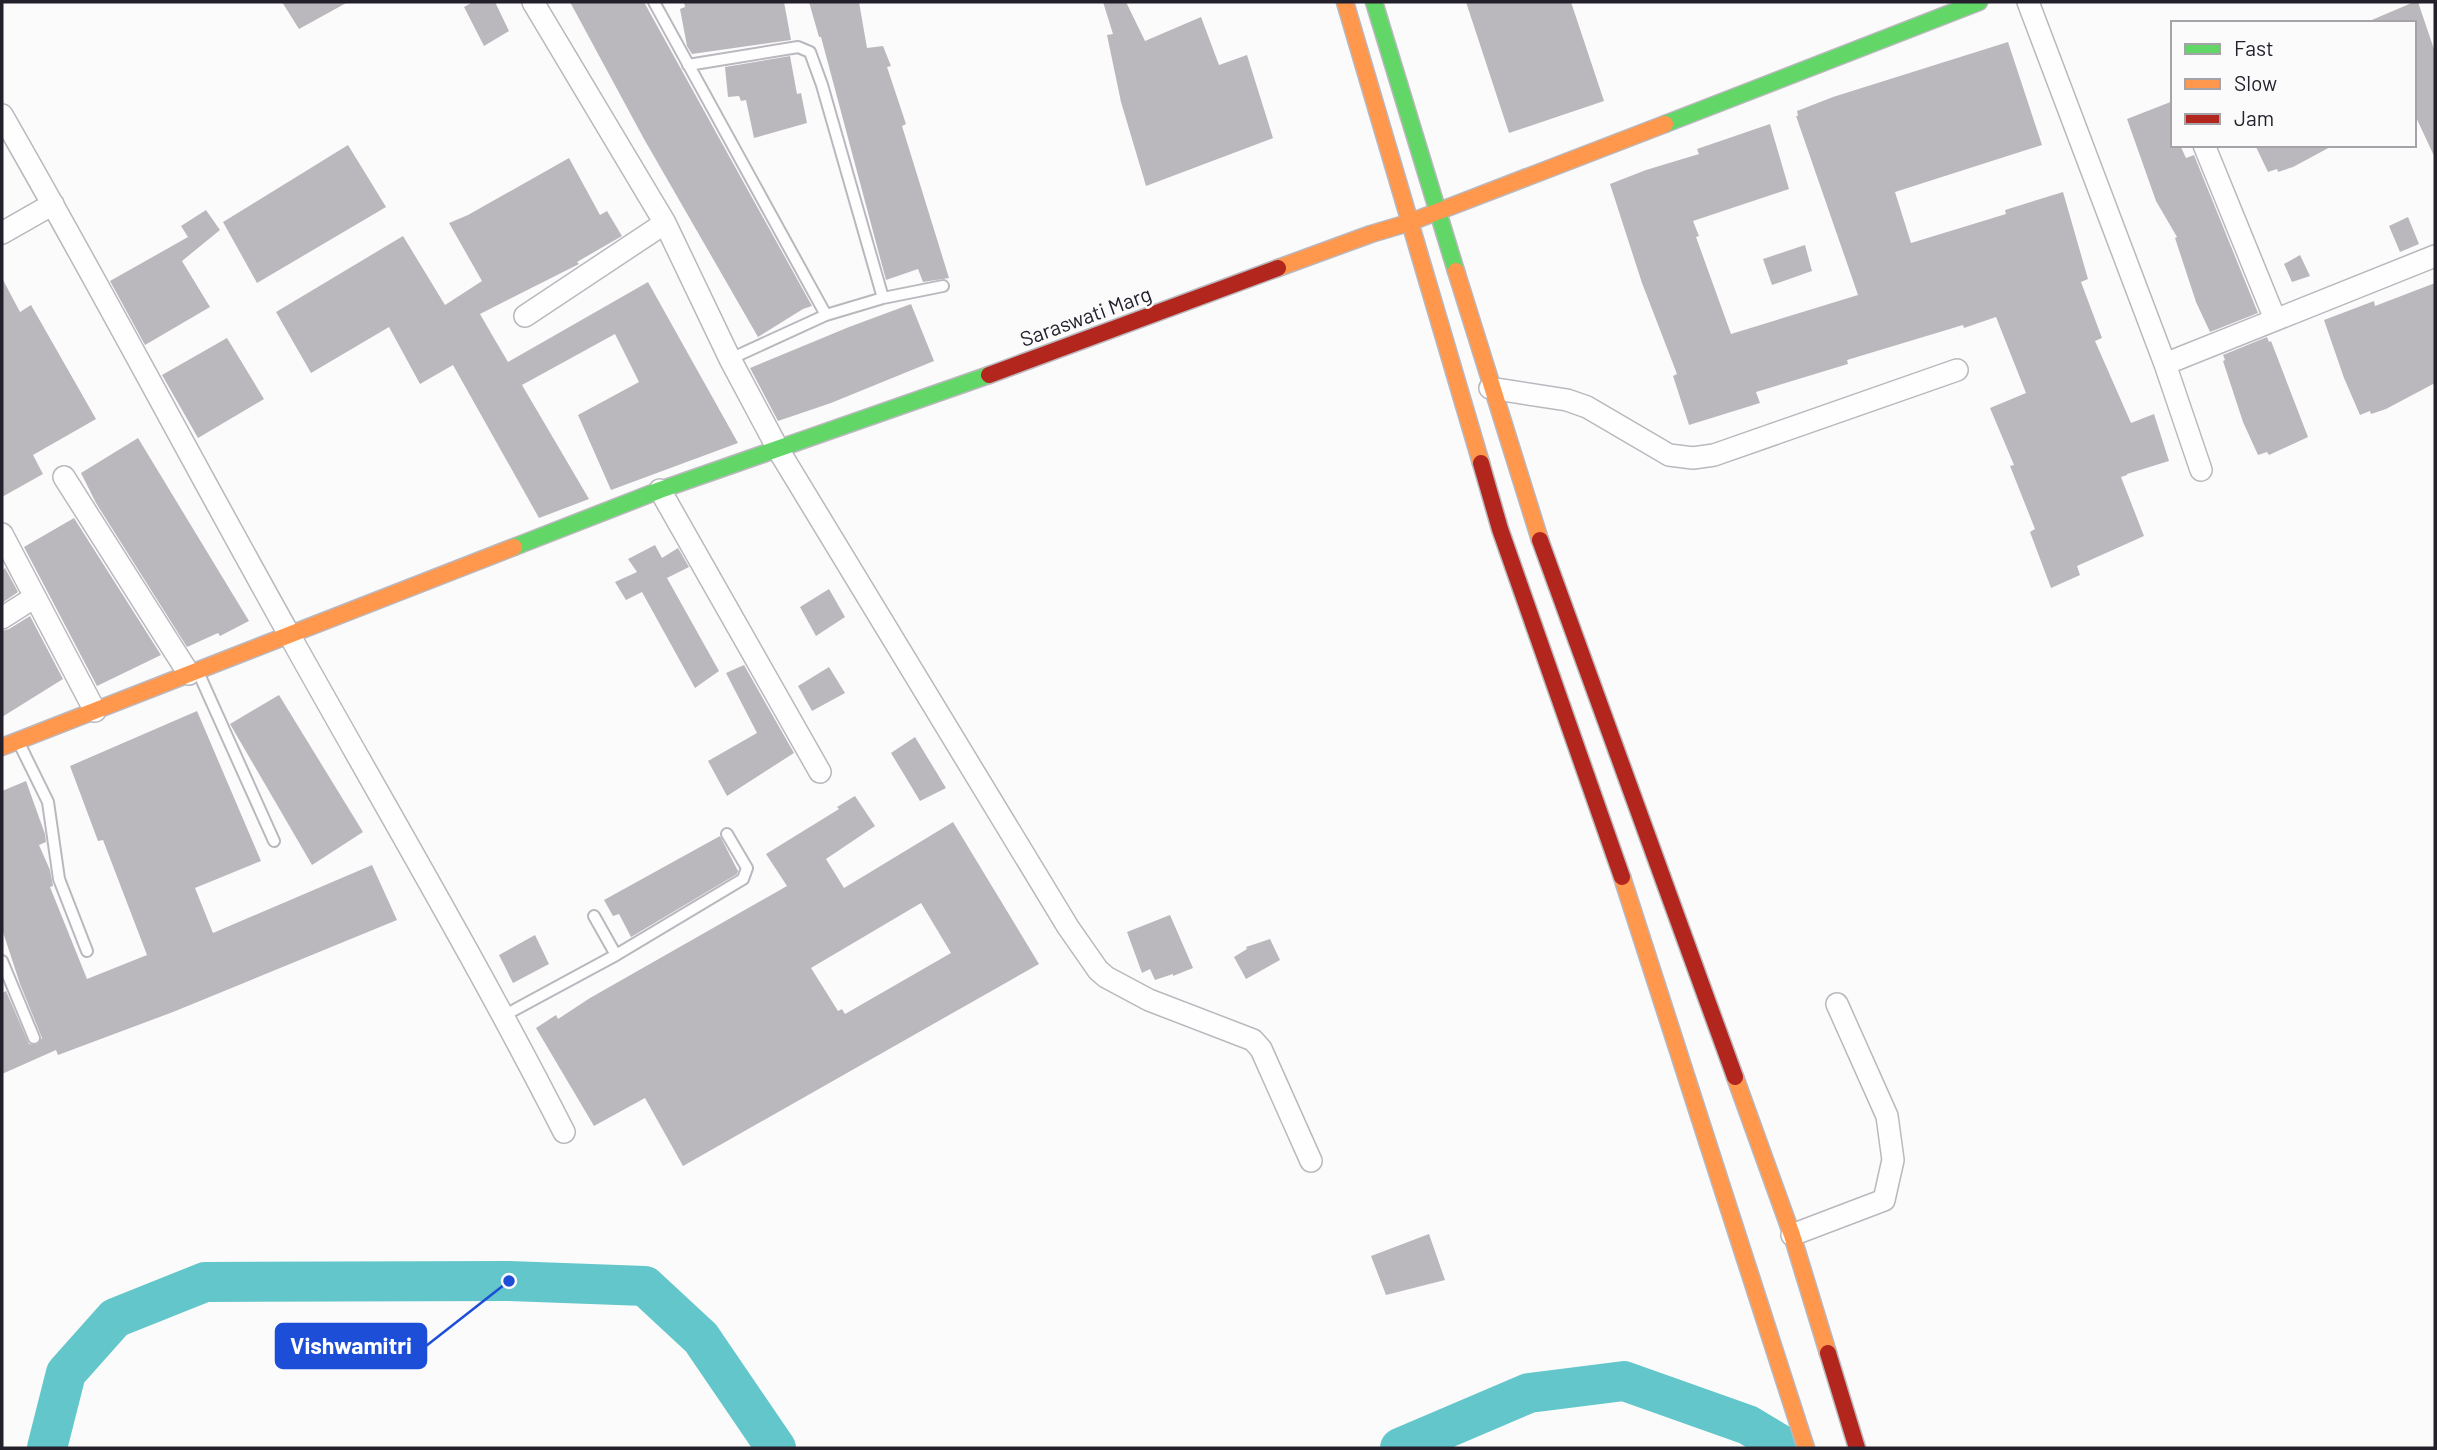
<svg xmlns="http://www.w3.org/2000/svg" width="2437" height="1450" font-family="Barlow,sans-serif">
<rect width="100%" height="100%" fill="#fbfbfb"/>
<g fill="none" stroke-linecap="round" stroke-linejoin="round">
<path stroke="#62c6ca" stroke-width="40" d="M 47,1448 L 66,1373 L 115,1318 L 205,1282 L 509,1281 L 645,1286 L 701,1338 L 776,1448
M 1400,1448 L 1529,1393 L 1624,1381 L 1748,1425 L 1786,1448"/>
</g>
<path fill="#bbb8bd" fill-rule="evenodd" d="M 282,2 L 348,2 L 299,29 Z
M 473,2 L 495,2 L 509,31 L 484,46 L 464,7 Z
M 570,2 L 644,2 L 812,306 L 803,309 L 758,337 L 644,139 Z
M 684,2 L 784,2 L 791,40 L 692,54 L 687,46 L 680,9 L 685,7 Z
M 809,2 L 859,2 L 867,48 L 883,46 L 891,66 L 887,67 L 906,124 L 902,126 L 949,278 L 923,282 L 918,269 L 886,280 L 821,37 L 819,37 Z
M 1103,2 L 1126,2 L 1145,41 L 1201,17 L 1219,65 L 1247,55 L 1273,138 L 1146,186 L 1121,102 L 1107,35 L 1113,34 Z
M 1466,2 L 1571,2 L 1604,101 L 1509,133 Z
M 2414,2 L 2418,2 L 2435,52 L 2435,158 L 2414,113 L 2414,23 L 2367,22 Z
M 2008,42 L 2042,145 L 1895,192 L 1911,243 L 2006,214 L 2005,210 L 2063,192 L 2088,279 L 2081,282 L 2102,338 L 2095,341 L 2131,423 L 2154,414 L 2169,461 L 2127,474 L 2127,475 L 2121,477 L 2144,536 L 2077,566 L 2080,575 L 2051,588 L 2030,532 L 2035,529 L 2010,466 L 2014,465 L 1990,408 L 2026,393 L 1996,317 L 1964,328 L 1963,325 L 1847,360 L 1848,364 L 1756,392 L 1760,403 L 1689,425 L 1673,376 L 1677,374 L 1642,283 L 1610,184 L 1646,170 L 1699,154 L 1697,149 L 1770,124 L 1789,189 L 1693,221 L 1699,236 L 1696,237 L 1731,334 L 1858,295 L 1796,116 L 1798,116 L 1797,111 L 1833,97 Z
M 790,56 L 797,94 L 801,93 L 807,123 L 754,138 L 746,100 L 741,101 L 739,96 L 728,97 L 725,67 Z
M 2173,101 L 2173,145 L 2180,145 L 2186,158 L 2194,155 L 2258,313 L 2210,332 L 2196,302 L 2175,238 L 2177,237 L 2156,201 L 2127,119 Z
M 348,145 L 386,207 L 257,283 L 223,222 Z
M 2255,145 L 2334,145 L 2293,167 L 2278,172 L 2277,169 L 2268,172 Z
M 569,158 L 600,215 L 607,211 L 622,236 L 577,262 L 579,264 L 480,314 L 495,340 L 508,362 L 648,282 L 738,443 L 611,490 L 578,415 L 639,382 L 615,334 L 522,385 L 589,499 L 539,518 L 453,365 L 420,384 L 389,327 L 311,373 L 276,312 L 403,236 L 445,305 L 482,281 L 449,223 L 468,215 Z
M 206,210 L 220,230 L 182,261 L 210,307 L 145,345 L 110,281 L 188,237 L 181,226 Z
M 2408,217 L 2419,244 L 2400,252 L 2389,226 Z
M 1805,245 L 1812,271 L 1772,285 L 1763,259 Z
M 2300,255 L 2310,276 L 2292,282 L 2284,264 Z
M 2,278 L 20,312 L 31,305 L 96,419 L 33,455 L 43,474 L 2,497 Z
M 2435,283 L 2435,383 L 2386,409 L 2371,414 L 2370,411 L 2360,415 L 2344,378 L 2324,320 L 2374,301 L 2375,306 Z
M 911,304 L 934,361 L 831,403 L 778,421 L 750,368 L 849,327 Z
M 2267,337 L 2269,342 L 2271,341 L 2308,437 L 2269,455 L 2267,452 L 2258,455 L 2243,422 L 2223,361 L 2225,360 L 2223,355 Z
M 227,338 L 264,399 L 198,438 L 162,375 Z
M 138,438 L 249,621 L 220,636 L 218,633 L 187,647 L 96,503 L 81,473 Z
M 74,518 L 161,655 L 97,686 L 24,547 Z
M 655,545 L 662,558 L 678,548 L 689,567 L 667,578 L 719,671 L 695,688 L 642,592 L 626,600 L 615,582 L 637,572 L 628,559 Z
M 5,568 L 18,592 L 2,603 L 2,571 Z
M 829,589 L 845,617 L 816,636 L 800,607 Z
M 30,616 L 63,679 L 2,717 L 2,631 L 9,629 Z
M 744,665 L 794,753 L 727,796 L 708,761 L 757,733 L 726,673 Z
M 829,667 L 845,693 L 812,711 L 798,686 Z
M 279,695 L 363,832 L 312,865 L 230,724 Z
M 197,711 L 261,861 L 195,888 L 213,933 L 372,865 L 397,920 L 173,1012 L 58,1055 L 56,1050 L 2,1074 L 2,993 L 6,991 L 29,1044 L 36,1045 L 42,1038 L 20,984 L 2,929 L 2,791 L 26,781 L 45,834 L 46,842 L 39,845 L 50,870 L 53,886 L 50,887 L 87,979 L 147,955 L 103,840 L 98,841 L 70,766 Z
M 915,737 L 946,788 L 920,801 L 891,753 Z
M 855,796 L 875,826 L 826,859 L 844,888 L 953,822 L 1039,964 L 683,1166 L 645,1098 L 594,1126 L 536,1028 L 556,1015 L 558,1019 L 590,998 L 787,886 L 766,854 L 839,809 L 837,807 ZM 921,903 L 951,953 L 845,1014 L 842,1009 L 838,1011 L 811,968 Z
M 720,836 L 738,871 L 737,874 L 631,937 L 619,914 L 613,916 L 604,900 Z
M 1170,915 L 1193,968 L 1173,976 L 1173,974 L 1155,980 L 1150,969 L 1142,973 L 1127,932 Z
M 535,935 L 549,964 L 513,983 L 499,955 Z
M 1270,939 L 1280,960 L 1246,979 L 1234,957 L 1247,949 L 1246,947 Z
M 1429,1234 L 1445,1280 L 1386,1295 L 1371,1256 Z"/>
<g fill="none" stroke-linecap="round" stroke-linejoin="round">
<g stroke="#bab8be" stroke-width="14">
<path id="lane" d="M 654,2 L 826,315
M 688,65 L 798,47 L 810,52 L 822,85 L 883,298
M 730,359 L 826,315 L 883,298 L 943,286
M 199,674 L 274,841
M 19,743 L 48,802 L 59,879 L 87,951
M 594,916 L 616,955
M 2,961 L 34,1038
M 505,1015 L 616,955 L 743,879 L 747,868 L 727,834"/>
</g>
<g stroke="#bab8be" stroke-width="24">
<path id="street" d="M 533,2 L 665,223 L 730,359 L 779,451 L 1068,927 L 1098,970 L 1106,977 L 1149,1000 L 1253,1040 L 1261,1049 L 1311,1161
M 2028,2 L 2165,364 L 2201,470
M 2,115 C 101,287 193,463 290,636 C 382,801 478,963 564,1132
M 2204,145 L 2275,319
M 2,233 L 53,204
M 525,316 L 665,223
M 2165,364 L 2435,256
M 1490,388 L 1567,400 L 1587,407 L 1669,455 L 1693,458 L 1714,455 L 1957,370
M 64,477 L 189,674
M 660,490 L 820,772
M 2,534 L 95,711
M 2,618 L 35,597
M 1792,1235 L 1884,1200 L 1893,1160 L 1887,1116 L 1837,1004"/>
</g>
<g stroke="#bab8be" stroke-width="19">
<path id="fast" d="M 1374,2 L 1456,271
M 1665,124 L 1979,2
M 514,547 L 660,490 L 989,375"/>
</g>
<g stroke="#bab8be" stroke-width="19">
<path id="slow" d="M 1345,2 L 1481,463
M 1278,268 L 1371,234 L 1408,223 L 1665,124
M 1456,271 L 1540,540
M 2,747 L 514,547
M 1622,877 L 1806,1448
M 1735,1077 L 1792,1235 L 1828,1353"/>
</g>
<g stroke="#bab8be" stroke-width="19">
<path id="jam" d="M 989,375 L 1278,268
M 1481,463 L 1500,529 L 1622,877
M 1540,540 L 1735,1077
M 1828,1353 L 1857,1448"/>
</g>
<use href="#lane" stroke="#fefefe" stroke-width="10"/>
<use href="#street" stroke="#fefefe" stroke-width="21"/>
<use href="#fast" stroke="#63d668" stroke-width="16"/>
<use href="#slow" stroke="#ff974d" stroke-width="16"/>
<use href="#jam" stroke="#b3261e" stroke-width="16"/>
</g>
<g text-anchor="middle" stroke-width="5" stroke-linejoin="round" paint-order="stroke">
<g font-size="21" fill="#23202c" stroke="#fbfbfb">
<text transform="translate(1086 317) rotate(-20)" y="7">Saraswati Marg</text>
</g>
</g>
<path fill="none" stroke="#1d4ed8" stroke-width="2.5" d="M509 1281L426 1346"/>
<circle fill="#1d4ed8" stroke="#fbfbfb" stroke-width="2.5" cx="509" cy="1281" r="7"/>
<rect fill="#1d4ed8" stroke="#1d4ed8" stroke-width="2.5" x="276" y="1324" width="150" height="44" rx="7"/>
<g font-size="23" text-anchor="middle" font-weight="bold" fill="#fff">
<text x="351" y="1354">Vishwamitri</text>
</g>
<rect width="2437" height="1450" fill="none" stroke="#23202c" stroke-width="7"/>
<rect x="2171" y="21" width="245" height="126" fill="#fbfbfb" stroke="#a5a3a8" stroke-width="2"/>
<rect x="2185" y="44" width="35" height="10" fill="#63d668" stroke="#a5a3a8" stroke-width="2"/>
<text x="2234" y="56" font-size="21" fill="#23202c">Fast</text>
<rect x="2185" y="79" width="35" height="10" fill="#ff974d" stroke="#a5a3a8" stroke-width="2"/>
<text x="2234" y="91" font-size="21" fill="#23202c">Slow</text>
<rect x="2185" y="114" width="35" height="10" fill="#b3261e" stroke="#a5a3a8" stroke-width="2"/>
<text x="2234" y="126" font-size="21" fill="#23202c">Jam</text>
</svg>
